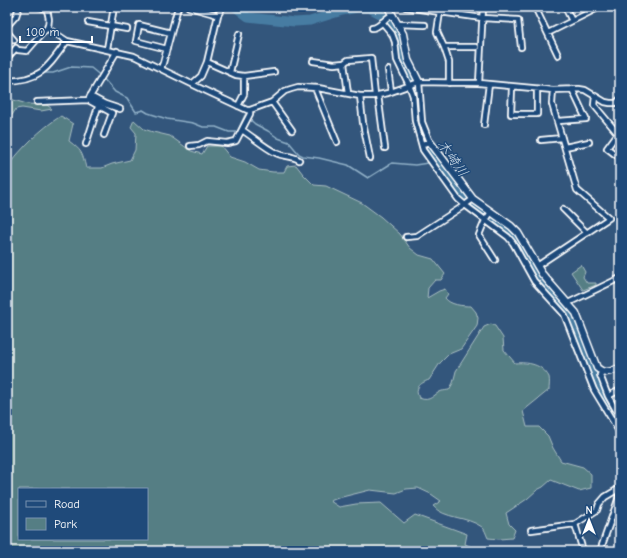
<svg xmlns="http://www.w3.org/2000/svg" width="627" height="558" font-family="'Comic Neue','Klee One',sans-serif">
<rect width="100%" height="100%" fill="#33567c"/>
<filter id="ink" filterUnits="userSpaceOnUse"><feTurbulence type="fractalNoise" baseFrequency=".025" numOctaves="2"/><feDisplacementMap in="SourceGraphic" scale="8" xChannelSelector="R" yChannelSelector="G"/><feConvolveMatrix kernelMatrix="1 2 1 2 8 2 1 2 1" color-interpolation-filters="sRGB"/></filter>
<g filter="url(#ink)">
<path fill="#415e7e" d="M 244,7 L 320,7 L 277,12 L 250,12 Z"/>
<path fill="#557e84" stroke="#aabec2" fill-rule="evenodd" d="M 7,98 L 27,104 L 47,105 L 52,109 L 41,111 L 22,108 L 16,109 L 7,123 Z
M 61,116 L 73,124 L 69,141 C 82,151 82,152 86,168 L 102,168 L 112,164 L 130,160 L 135,150 L 136,133 L 131,127 L 134,120 L 144,129 L 153,132 L 170,136 L 191,151 L 202,154 L 207,146 L 221,146 L 230,157 L 245,162 L 259,170 L 273,172 L 284,172 L 287,166 L 296,165 L 303,174 L 314,185 L 326,186 L 362,203 L 381,217 L 400,234 L 410,248 L 419,255 L 433,259 L 445,274 L 441,280 L 435,280 L 428,288 L 427,298 L 439,291 L 445,289 L 448,294 L 445,298 C 450,305 462,306 471,306 L 476,312 L 478,318 L 477,326 L 461,349 L 449,354 L 440,363 L 429,380 C 420,383 414,388 419,398 C 431,403 433,394 442,391 C 443,391 448,390 449,390 L 453,383 L 456,371 L 484,327 L 491,324 L 495,326 L 503,338 L 504,350 L 515,363 C 528,362 542,364 549,377 C 550,381 549,387 549,390 L 523,411 L 527,427 L 539,427 L 548,436 L 553,448 L 561,461 L 583,467 L 591,474 L 591,488 L 579,491 L 551,480 L 543,487 L 537,490 L 527,499 L 506,513 L 509,524 L 515,530 L 512,538 L 499,539 L 488,538 C 486,534 485,529 482,527 C 467,516 444,519 433,506 L 441,501 L 431,494 L 418,488 L 406,489 L 396,493 L 370,490 L 338,498 L 330,501 L 339,507 L 356,504 L 381,503 L 404,523 L 415,515 L 467,534 L 465,544 L 474,548 L 477,551 L 7,551 L 7,167 C 22,148 40,129 61,116 ZM 19,489 L 147,489 L 147,539 L 19,539 Z
M 581,265 L 585,272 L 583,277 L 587,283 L 596,283 L 596,285 L 583,290 L 571,272 Z"/>
<g fill="none" stroke-linecap="round" stroke-linejoin="round">
<path stroke="#90b0c7" stroke-width="1.5" d="M 19,82 L 28,81 L 44,73 L 53,73 L 71,67 L 91,68 L 102,77 L 115,92 L 127,98 L 136,112 L 143,110 L 148,113 L 167,119 L 193,123 L 203,127 L 216,127 L 229,132 L 237,132 L 245,115 L 255,124 L 268,131 L 278,138 L 289,142 L 299,154 L 303,156 L 319,158 L 348,165 L 368,178 L 392,163 L 415,165 L 428,163 L 435,160"/>
<path stroke="#467ca2" stroke-width="9" d="M 235,7 L 248,17 L 295,22 L 310,21 L 342,11 L 357,8 L 369,8 L 380,14 L 388,22 L 396,35 L 402,61 L 415,87 L 418,121 L 428,151 L 472,207 L 513,238 L 518,245 L 532,271 L 547,292 L 552,295 L 568,313 L 575,327 L 593,373 L 605,401 L 620,426"/>
<g stroke="#fff" stroke-width="8">
<path id="street" d="M 40,7 L 46,9 C 49,14 50,22 47,28 L 67,41 L 134,56 L 202,89 L 247,110 L 250,110 L 272,102 L 285,91 L 291,89 L 298,87 L 318,88 L 360,96 L 373,96 L 388,93 L 419,82 L 479,83 L 553,90 L 579,89 L 585,90 L 605,102 L 610,103 L 616,103 L 620,99
M 189,7 L 218,15
M 406,7 L 440,12 L 437,32 L 444,47 L 449,62 L 449,83
M 441,7 L 440,12 L 482,18 L 518,20 L 521,47
M 535,7 L 558,55
M 565,7 L 572,21
M 88,22 L 127,29
M 382,22 L 392,34 L 395,42 L 397,60 L 409,85 L 413,96 L 415,121 L 423,150 L 458,199 L 465,205 L 508,237 L 513,243 L 534,281 L 564,314 L 594,390 L 620,433
M 398,24 L 425,25
M 7,26 L 16,16 L 19,7
M 372,28 C 380,28 384,18 392,15
M 7,32 L 14,40
M 548,33 L 600,7
M 444,47 L 476,47
M 107,49 L 114,7
M 167,49 L 136,41 L 139,25 L 171,33
M 7,58 L 16,48 L 18,50 L 27,51 L 47,28
M 313,61 L 334,64 L 344,63 L 348,60 L 371,58 L 375,95
M 207,62 L 236,75 L 244,76 L 274,72
M 344,63 L 348,93
M 161,68 L 163,63 L 178,7
M 388,70 L 391,91
M 230,72 L 239,34
M 7,81 C 42,80 48,67 67,41
M 419,82 L 422,122 L 430,142 L 422,144
M 479,83 L 483,7
M 192,84 L 201,76 L 207,62 L 218,15 L 223,7
M 512,87 L 511,114 L 537,114 L 537,89
M 315,88 L 337,142
M 378,95 L 385,148
M 90,96 L 105,104 L 120,109
M 360,96 L 363,123 L 370,158
M 595,96 L 594,105 L 620,136
M 37,102 L 88,100
M 272,102 L 292,130
M 238,106 L 244,94 L 244,76
M 558,121 L 586,119 L 572,89
M 484,125 L 489,84
M 242,130 C 253,137 264,147 276,153 C 284,157 292,155 299,160
M 618,133 L 607,148 L 616,155 L 620,151
M 104,135 L 112,113 L 88,100 L 117,51
M 541,140 L 562,138
M 86,144 L 98,107
M 190,146 L 199,145 L 207,141 L 227,143 L 236,141 L 250,114 L 250,110
M 565,147 L 589,142
M 563,209 L 587,233
M 491,212 L 484,223 L 479,235 L 495,260
M 406,237 L 417,236 L 465,205 L 473,199
M 537,266 L 609,218 L 577,190 L 552,104 L 553,90
M 568,303 L 620,278
M 602,372 L 600,375 L 608,396 L 620,417
M 608,396 L 620,390
M 531,530 L 575,524
M 583,551 L 575,524 L 597,510 L 599,504 L 605,497 L 620,488
M 600,551 L 620,494"/>
</g>
<g stroke="#fff" stroke-width="9">
<path id="secondary" d="M 388,7 L 403,34 L 408,60 L 419,82
M 430,142 L 473,199 L 511,226 L 518,233 L 542,274 L 576,313 L 597,368 C 605,375 611,371 620,368"/>
</g>
<use href="#street" stroke="#1f4a7a" stroke-width="4.5"/>
<use href="#secondary" stroke="#1f4a7a" stroke-width="6"/>
</g>
</g>
<g text-anchor="middle" stroke-width="3" stroke-linejoin="round" paint-order="stroke">
<g font-size="14" font-style="italic" fill="#d1dee8" stroke="#1f4a7a">
<text transform="translate(453 158) rotate(55)" y="5">木崎川</text>
</g>
</g>
<rect width="627" height="558" fill="none" stroke="#1f4a7a" stroke-width="24"/>
<rect x="12" y="12" width="603" height="534" fill="none" stroke="#fff" stroke-width="1.5" filter="url(#ink)"/>
<rect x="18" y="488" width="130" height="52" fill="#1f4a7a" stroke="#7992af"/>
<rect x="26" y="501" width="20" height="6" fill="#1f4a7a" stroke="#7992af"/>
<text x="54" y="508" font-size="12" fill="#ffffff">Road</text>
<rect x="26" y="518" width="20" height="12" fill="#557e84" stroke="#7992af"/>
<text x="54" y="528" font-size="12" fill="#ffffff">Park</text>
<g transform="translate(589 520)" stroke="#1f4a7a" stroke-width="3" paint-order="stroke">
<path d="M0-3L7 15L0 10L-7 15Z" fill="#ffffff"/>
<text y="-6" font-size="11" font-weight="bold" text-anchor="middle" fill="#ffffff">N</text>
</g>
<path d="M20 36v6h72v-6" fill="none" stroke="#ffffff" stroke-width="2"/>
<text x="26" y="36" font-size="12" fill="#ffffff" stroke="#1f4a7a" stroke-width="3" paint-order="stroke">100 m</text>
</svg>
